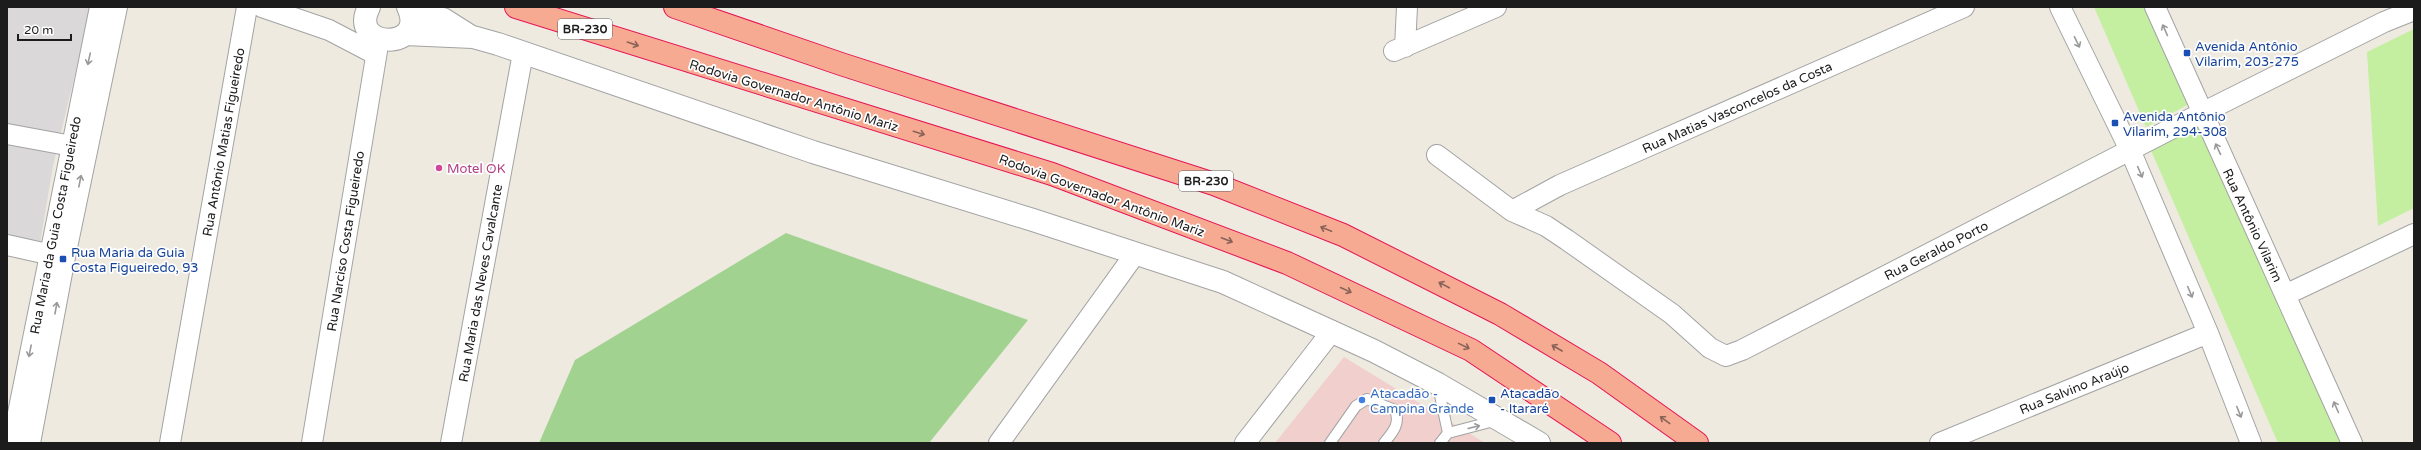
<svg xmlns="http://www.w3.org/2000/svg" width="2421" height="450" font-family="'Varela Round',sans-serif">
<rect width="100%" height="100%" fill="#eeeae0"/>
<path fill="#dad8d8" d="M 7,7 L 91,7 L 53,166 L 38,255 L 7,248 Z"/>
<path fill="#f1cfcd" d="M 1344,357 L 1485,443 L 1275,443 Z"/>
<path fill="#c4eea0" d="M 2094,7 L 2147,7 L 2191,103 L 2146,127 Z
M 2414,29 L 2414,208 L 2378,226 L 2367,52 Z
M 2204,125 L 2343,443 L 2278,443 L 2150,148 Z"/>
<path fill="#a2d290" d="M 786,233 L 1028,320 L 929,443 L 539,443 L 575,360 Z"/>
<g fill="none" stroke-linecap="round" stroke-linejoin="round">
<g stroke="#a3a3a3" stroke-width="12">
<path id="service" d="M 1438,386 L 1448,433
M 1330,443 L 1356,406 L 1367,399 L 1395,410 C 1401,424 1392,433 1384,443
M 1440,443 L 1448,433 L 1498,420"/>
</g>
<g stroke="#a3a3a3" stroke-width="22">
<path id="minor" d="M 262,7 L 329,30 L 375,54
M 2060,7 L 2130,150 L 2208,333 L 2251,443
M 2155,7 L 2352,443
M 1405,47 L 1407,7
M 1394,51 L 1496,7
M 7,134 L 83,148
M 1437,155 L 1512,211 L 1546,226 L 1567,240 L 1672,314 L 1710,348 L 1726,356 L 1742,350 L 2202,113 L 2384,22 L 2414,10
M 1512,211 L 1560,185 L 1964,7
M 7,245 L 61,257
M 2285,295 L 2414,234
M 12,443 L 100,7
M 30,443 L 65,257 L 117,7
M 170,443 L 247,7
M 312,443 L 379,39
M 451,443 L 523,53
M 999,443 L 1135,254
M 1245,443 L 1332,331
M 1940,443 L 2208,333"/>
</g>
<g stroke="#a3a3a3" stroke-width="24">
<path id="tertiary" d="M 369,7 C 347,50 429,51 408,7
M 411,13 L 443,19 L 470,36
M 405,34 L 473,37 L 498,44 L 813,152 L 1033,220 L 1223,282 L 1374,351 L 1438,384 L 1539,443"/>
</g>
<g stroke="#e61456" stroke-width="24">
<path id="trunk" d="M 516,7 L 1052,174 L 1287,263 L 1471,350 L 1610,443
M 675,7 L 841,64 L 1214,184 L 1343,235 L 1500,314 L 1599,373 L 1697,443"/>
</g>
<use href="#service" stroke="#fff" stroke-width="10"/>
<use href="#minor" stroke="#fff" stroke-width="20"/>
<use href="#tertiary" stroke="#fff" stroke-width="22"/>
<use href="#trunk" stroke="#f6aa92" stroke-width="22"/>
</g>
<defs><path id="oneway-shaft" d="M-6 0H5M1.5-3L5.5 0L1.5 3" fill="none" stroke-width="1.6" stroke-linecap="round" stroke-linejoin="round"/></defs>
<g stroke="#999">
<use href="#oneway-shaft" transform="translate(2165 30) rotate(-114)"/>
<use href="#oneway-shaft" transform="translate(2077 42) rotate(64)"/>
<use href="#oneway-shaft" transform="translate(89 59) rotate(102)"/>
<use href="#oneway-shaft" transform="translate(2218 149) rotate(-115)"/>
<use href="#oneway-shaft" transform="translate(2140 172) rotate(67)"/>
<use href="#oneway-shaft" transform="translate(80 181) rotate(-79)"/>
<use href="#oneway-shaft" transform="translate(2190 292) rotate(67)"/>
<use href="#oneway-shaft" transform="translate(56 308) rotate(-80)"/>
<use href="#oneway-shaft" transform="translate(30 351) rotate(101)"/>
<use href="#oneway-shaft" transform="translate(2336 407) rotate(-114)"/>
<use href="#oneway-shaft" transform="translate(2239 412) rotate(68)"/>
<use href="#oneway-shaft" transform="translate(1474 427) rotate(-14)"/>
</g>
<g stroke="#896357">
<use href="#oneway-shaft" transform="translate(633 44) rotate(19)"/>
<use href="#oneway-shaft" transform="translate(919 133) rotate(17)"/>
<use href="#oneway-shaft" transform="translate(1326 229) rotate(-158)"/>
<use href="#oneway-shaft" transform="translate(1227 240) rotate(21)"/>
<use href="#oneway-shaft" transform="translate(1444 285) rotate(-152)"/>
<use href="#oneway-shaft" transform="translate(1346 290) rotate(25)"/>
<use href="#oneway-shaft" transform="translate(1464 346) rotate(26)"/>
<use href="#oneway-shaft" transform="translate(1557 348) rotate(-150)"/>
<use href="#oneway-shaft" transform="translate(1665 420) rotate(-144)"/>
</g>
<g fill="#1a4fb4" stroke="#fff" stroke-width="1.5">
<rect x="2183" y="49" width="8" height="8" rx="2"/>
<rect x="2111" y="119" width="8" height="8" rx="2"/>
<rect x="59" y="255" width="8" height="8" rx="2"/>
<rect x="1488" y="396" width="8" height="8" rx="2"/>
</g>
<circle fill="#d1479c" stroke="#fff" stroke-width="1.5" cx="439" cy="168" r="4"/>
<circle fill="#3f7fe0" stroke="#fff" stroke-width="1.5" cx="1362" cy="400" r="4"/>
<g text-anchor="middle" stroke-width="3.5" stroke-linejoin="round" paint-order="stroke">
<g fill="#fff" stroke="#606060" stroke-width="1">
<rect x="558" y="19" width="54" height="20" rx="3"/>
<rect x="1179" y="171" width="54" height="20" rx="3"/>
</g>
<g font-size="12" font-weight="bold" fill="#1c1c1c">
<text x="585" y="33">BR-230</text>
<text x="1206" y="185">BR-230</text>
</g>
<g font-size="13" fill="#164399" stroke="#fff" text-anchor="start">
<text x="2195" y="51">Avenida Antônio<tspan x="2195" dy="15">Vilarim, 203-275</tspan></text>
<text x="2123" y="121">Avenida Antônio<tspan x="2123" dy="15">Vilarim, 294-308</tspan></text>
<text x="71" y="257">Rua Maria da Guia<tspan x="71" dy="15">Costa Figueiredo, 93</tspan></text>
<text x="1500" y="398">Atacadão<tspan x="1500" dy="15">- Itararé</tspan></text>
</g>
<g font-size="13" fill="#1c1c1c" stroke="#fff">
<text transform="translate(794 95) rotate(17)" y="5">Rodovia Governador Antônio Mariz</text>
<text transform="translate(1737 107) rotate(-24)" y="5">Rua Matias Vasconcelos da Costa</text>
<text transform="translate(223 142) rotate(-80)" y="5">Rua Antônio Matias Figueiredo</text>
<text transform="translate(1102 195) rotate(20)" y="5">Rodovia Governador Antônio Mariz</text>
<text transform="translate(55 225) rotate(-79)" y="5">Rua Maria da Guia Costa Figueiredo</text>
<text transform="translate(2253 225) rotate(65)" y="5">Rua Antônio Vilarim</text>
<text transform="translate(345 241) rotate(-81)" y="5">Rua Narciso Costa Figueiredo</text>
<text transform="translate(1936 250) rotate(-27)" y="5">Rua Geraldo Porto</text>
<text transform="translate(480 283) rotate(-80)" y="5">Rua Maria das Neves Cavalcante</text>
<text transform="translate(2074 388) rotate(-22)" y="5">Rua Salvino Araújo</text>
</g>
<g font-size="13" fill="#b23c85" stroke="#fff" text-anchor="start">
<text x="447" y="173">Motel OK</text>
</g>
<g font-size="13" fill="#366cbe" stroke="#fff" text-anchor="start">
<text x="1370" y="398">Atacadão -<tspan x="1370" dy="15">Campina Grande</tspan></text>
</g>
</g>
<rect width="2421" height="450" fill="none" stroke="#1c1c1c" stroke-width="16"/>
<path d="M18 34v6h53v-6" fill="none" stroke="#1c1c1c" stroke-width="2"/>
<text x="24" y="34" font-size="12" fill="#1c1c1c" stroke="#ffffff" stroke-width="3" paint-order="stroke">20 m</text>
</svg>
